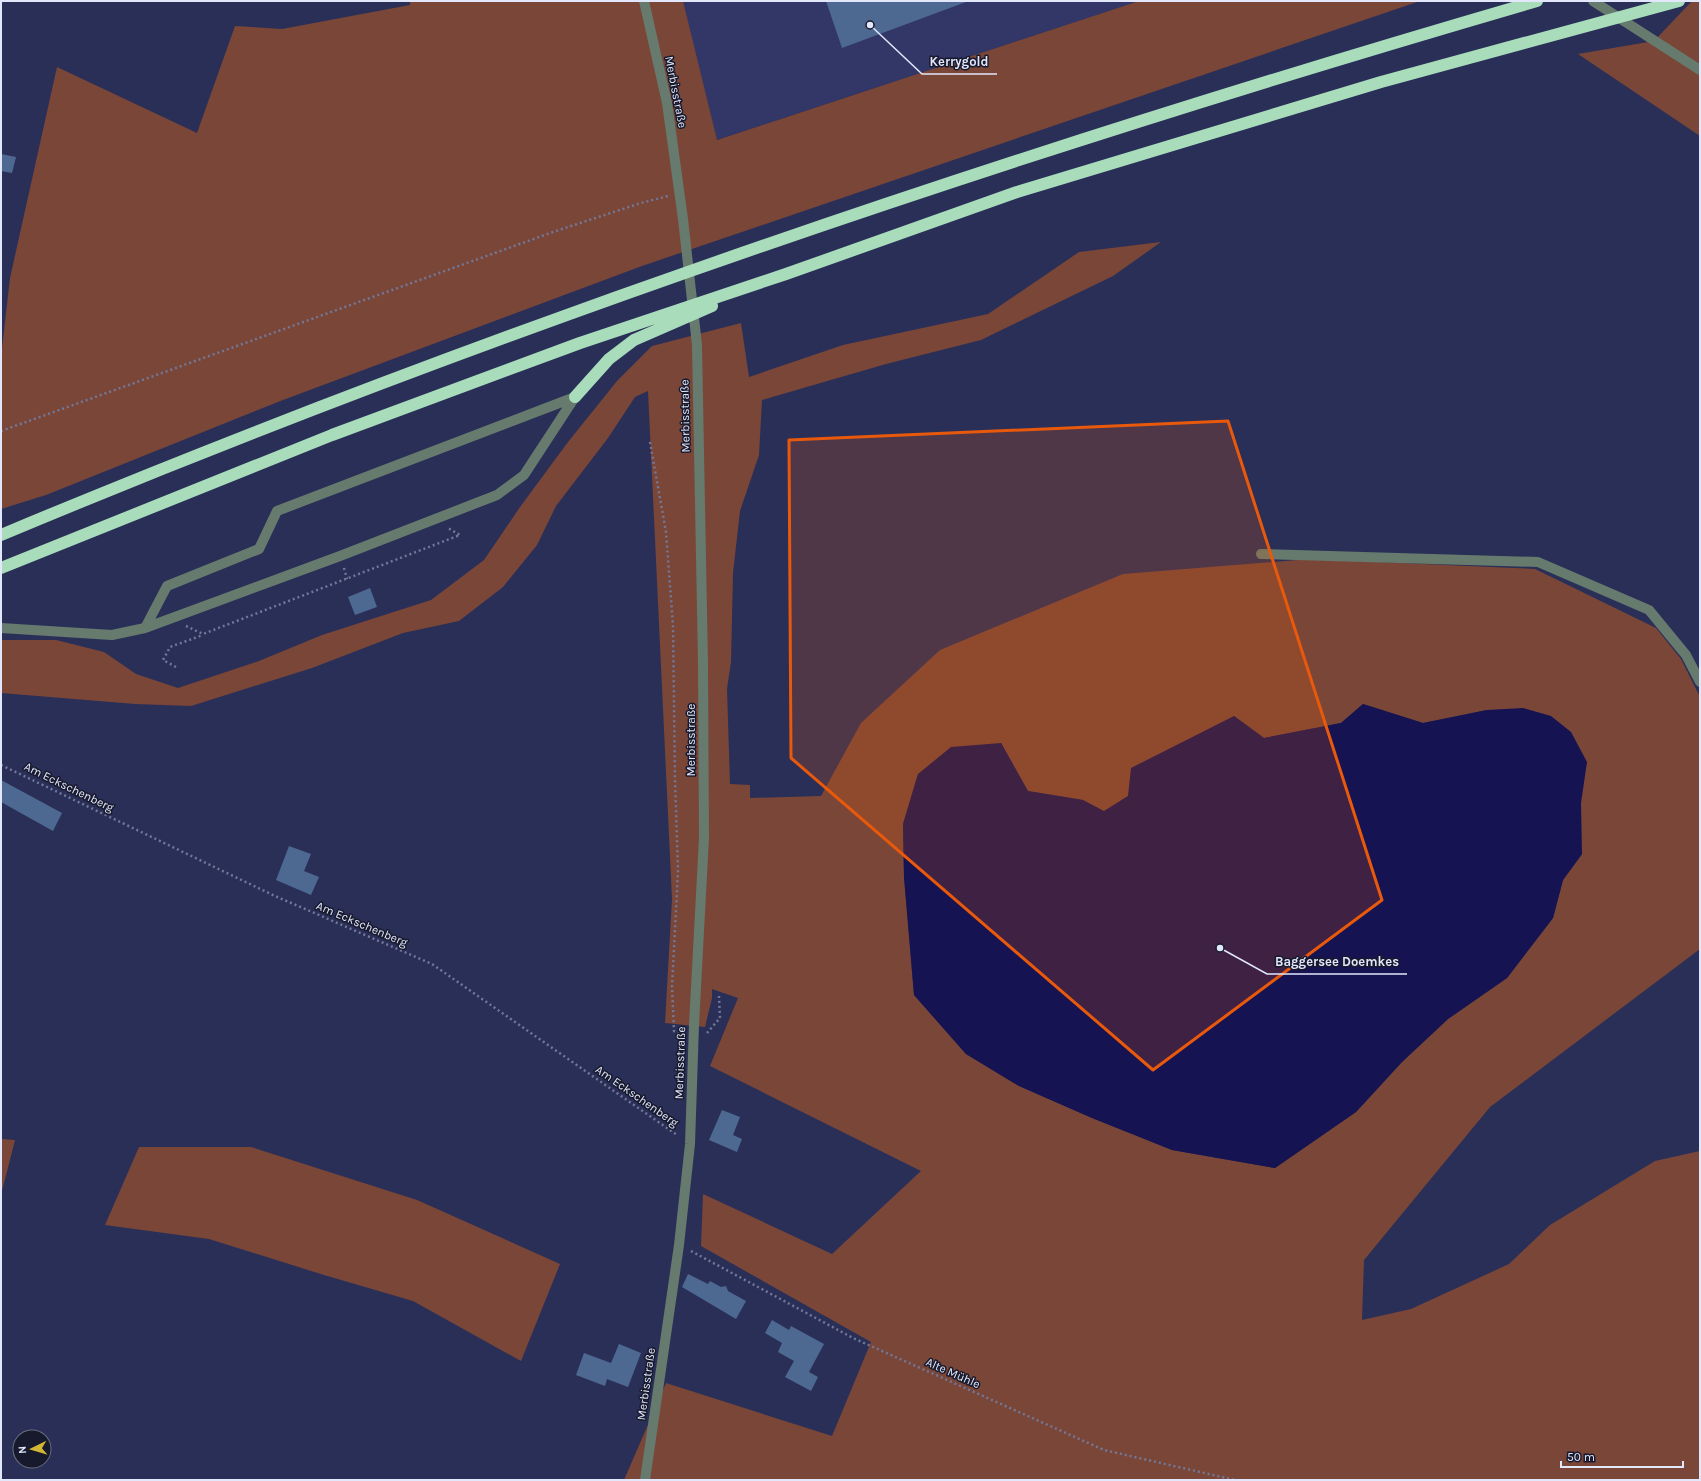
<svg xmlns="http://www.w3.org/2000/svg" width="1701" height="1481" font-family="Karla,sans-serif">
<rect width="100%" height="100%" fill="#2a2f58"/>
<path fill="#323767" d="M 683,1 L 1139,1 L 716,140 Z"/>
<path fill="#7a4638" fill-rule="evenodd" d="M 410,1 L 683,1 L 717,140 L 1139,1 L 1420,1 L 642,266 L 283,400 L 46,495 L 1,509 L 1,357 L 10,278 L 57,67 L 197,133 L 235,26 L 282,29 L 410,5 Z
M 1692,1 L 1700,1 L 1700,136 L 1578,54 L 1654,41 Z
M 1161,242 L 1113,276 L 981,340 L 886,364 L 762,400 L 759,455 L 740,511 L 733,573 L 731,662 L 727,689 L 730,784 L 750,785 L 750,798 L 821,796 L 861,723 L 940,650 L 1123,574 L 1309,559 L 1535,569 L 1656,628 L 1681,659 L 1700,697 L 1700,949 L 1490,1107 L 1364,1260 L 1362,1320 L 1411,1309 L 1509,1264 L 1550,1225 L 1655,1161 L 1700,1151 L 1700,1480 L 624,1480 L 666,1383 L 832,1436 L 871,1342 L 701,1246 L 703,1194 L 832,1254 L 921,1171 L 710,1066 L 738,998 L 712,989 L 712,998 L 705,1027 L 665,1023 L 672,899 L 648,391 L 635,397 L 608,438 L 556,506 L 537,545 L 503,587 L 459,621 L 403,633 L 312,668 L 191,706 L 135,704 L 1,693 L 1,640 L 56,640 L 104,652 L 136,674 L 178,688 L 259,661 L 322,635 L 431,600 L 484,560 L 520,507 L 568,442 L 617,381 L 652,346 L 741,323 L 749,377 L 843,345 L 988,314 L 1079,252 ZM 1363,704 L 1423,723 L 1487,710 L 1582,854 L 1563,880 L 1553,918 L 1507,978 L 1448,1019 L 1402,1062 L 1356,1112 L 1275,1168 L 1172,1150 L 1092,1118 L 1019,1086 L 966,1054 L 914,995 L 904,877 L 903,824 L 918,774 L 1001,743 L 1028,791 L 1083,800 L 1104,812 L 1128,796 L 1234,716 L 1264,738 L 1341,723 Z
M 1,1139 L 15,1140 L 1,1195 Z
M 139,1147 L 251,1147 L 417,1200 L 560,1264 L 521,1361 L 413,1301 L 324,1275 L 209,1239 L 105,1225 Z"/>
<path fill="#161352" d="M 1363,704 L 1423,723 L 1487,710 L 1523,708 L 1551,716 L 1571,732 L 1587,762 L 1581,803 L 1582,854 L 1563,880 L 1553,918 L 1507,978 L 1448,1019 L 1402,1062 L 1356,1112 L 1275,1168 L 1172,1150 L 1092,1118 L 1019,1086 L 966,1054 L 914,995 L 904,877 L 903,824 L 918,774 L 951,747 L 1001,743 L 1028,791 L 1083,800 L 1104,811 L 1128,796 L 1131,768 L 1234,716 L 1264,738 L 1341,723 Z"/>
<path fill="#4d6991" d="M 826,1 L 965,1 L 966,2 L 842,48 Z
M 1,154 L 16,157 L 12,173 L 1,171 Z
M 370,588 L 377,607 L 355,615 L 348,597 Z
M 1,780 L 62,813 L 53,831 L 1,802 Z
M 289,846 L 311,854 L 304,871 L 319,877 L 311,895 L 276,880 Z
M 722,1110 L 740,1117 L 733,1135 L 742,1139 L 737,1152 L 709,1140 Z
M 688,1274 L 708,1284 L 710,1281 L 721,1287 L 726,1286 L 728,1291 L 746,1301 L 736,1319 L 682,1287 Z
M 772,1320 L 789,1330 L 791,1326 L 824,1344 L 809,1372 L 818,1377 L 811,1391 L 785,1377 L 794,1361 L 778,1352 L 782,1343 L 765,1333 Z
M 619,1344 L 641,1353 L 628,1387 L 607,1379 L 605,1386 L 576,1375 L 584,1353 L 611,1363 Z"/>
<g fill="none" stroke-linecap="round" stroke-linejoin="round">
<path stroke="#737899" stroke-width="2.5" stroke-dasharray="2 3" stroke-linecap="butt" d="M 1,431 L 553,232 L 641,203 L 668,196
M 650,442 L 666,532 L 673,626 L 675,779 L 678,871 L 672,987 L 674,1031 L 681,1036
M 344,568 L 347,579
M 186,626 L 203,634 L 460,535 L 448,528
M 176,667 L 163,660 L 170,647 L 203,635
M 1,765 L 275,896 L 432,964 L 677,1135
M 707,1033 L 720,1018 L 719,996
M 691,1251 L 853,1338 L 1104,1450 L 1235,1480"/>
<path stroke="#667a6d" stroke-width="10" d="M 644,1 L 667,103 L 683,219 L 697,345 L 703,663 L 704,838 L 694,1025 L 690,1144 L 679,1245 L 645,1480
M 1593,1 L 1700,70
M 1261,554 L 1538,562 L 1649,610 L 1686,655 L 1700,682
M 1,628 L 112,635 L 145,628 L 340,556 L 497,495 L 524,475 L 575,397
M 145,628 L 167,586 L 259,549 L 277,511 L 575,397"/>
<path stroke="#a8dcbb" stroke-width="12" d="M 575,397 L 609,359 L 634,340 L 712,306
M 1,535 C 500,326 1017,152 1537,1
M 1,568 L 332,435 L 580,343 L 786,274 L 1017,192 L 1381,82 L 1679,1"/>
</g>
<path fill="#e8590c" fill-opacity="0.2" stroke="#e8590c" stroke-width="3" stroke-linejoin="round" d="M 1228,421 L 1382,900 L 1153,1070 L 791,758 L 789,440 Z"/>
<g text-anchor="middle" stroke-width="3" stroke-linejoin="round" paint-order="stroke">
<g font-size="12" fill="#e3e7fc" stroke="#171a2c">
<text transform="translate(676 92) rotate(79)" y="4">Merbisstraße</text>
<text transform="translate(685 416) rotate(-91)" y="4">Merbisstraße</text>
<text transform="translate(691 740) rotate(-90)" y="4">Merbisstraße</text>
<text transform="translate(69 787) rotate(26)" y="4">Am Eckschenberg</text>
<text transform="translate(362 924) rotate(23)" y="4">Am Eckschenberg</text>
<text transform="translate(680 1063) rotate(-88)" y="4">Merbisstraße</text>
<text transform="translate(637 1096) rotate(35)" y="4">Am Eckschenberg</text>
<text transform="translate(953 1373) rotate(24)" y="4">Alte Mühle</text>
<text transform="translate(646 1384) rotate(-82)" y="4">Merbisstraße</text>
</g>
</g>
<path fill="none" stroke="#e3e7fc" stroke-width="1.5" d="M870 25L922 74H997M1220 948L1267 974H1407"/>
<g fill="#e3e7fc" stroke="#171a2c" stroke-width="1.5">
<circle cx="870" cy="25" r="4"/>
<circle cx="1220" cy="948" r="4"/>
</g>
<g font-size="13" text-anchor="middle" font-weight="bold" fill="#e3e7fc" stroke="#171a2c" stroke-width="3" stroke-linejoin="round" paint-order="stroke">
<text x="959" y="66">Kerrygold</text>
<text x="1337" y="966">Baggersee Doemkes</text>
</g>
<rect width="1701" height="1481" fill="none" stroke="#e3e7fc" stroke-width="4"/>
<g transform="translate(32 1449) rotate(265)"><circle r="19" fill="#171a2c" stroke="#696c7f"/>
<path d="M0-3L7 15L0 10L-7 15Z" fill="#d2b735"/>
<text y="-6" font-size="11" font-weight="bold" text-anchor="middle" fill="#e3e7fc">N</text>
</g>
<path d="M1561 1461v6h122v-6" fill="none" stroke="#e3e7fc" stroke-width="2"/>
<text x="1567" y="1461" font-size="12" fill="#e3e7fc" stroke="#171a2c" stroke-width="3" paint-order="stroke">50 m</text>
</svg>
